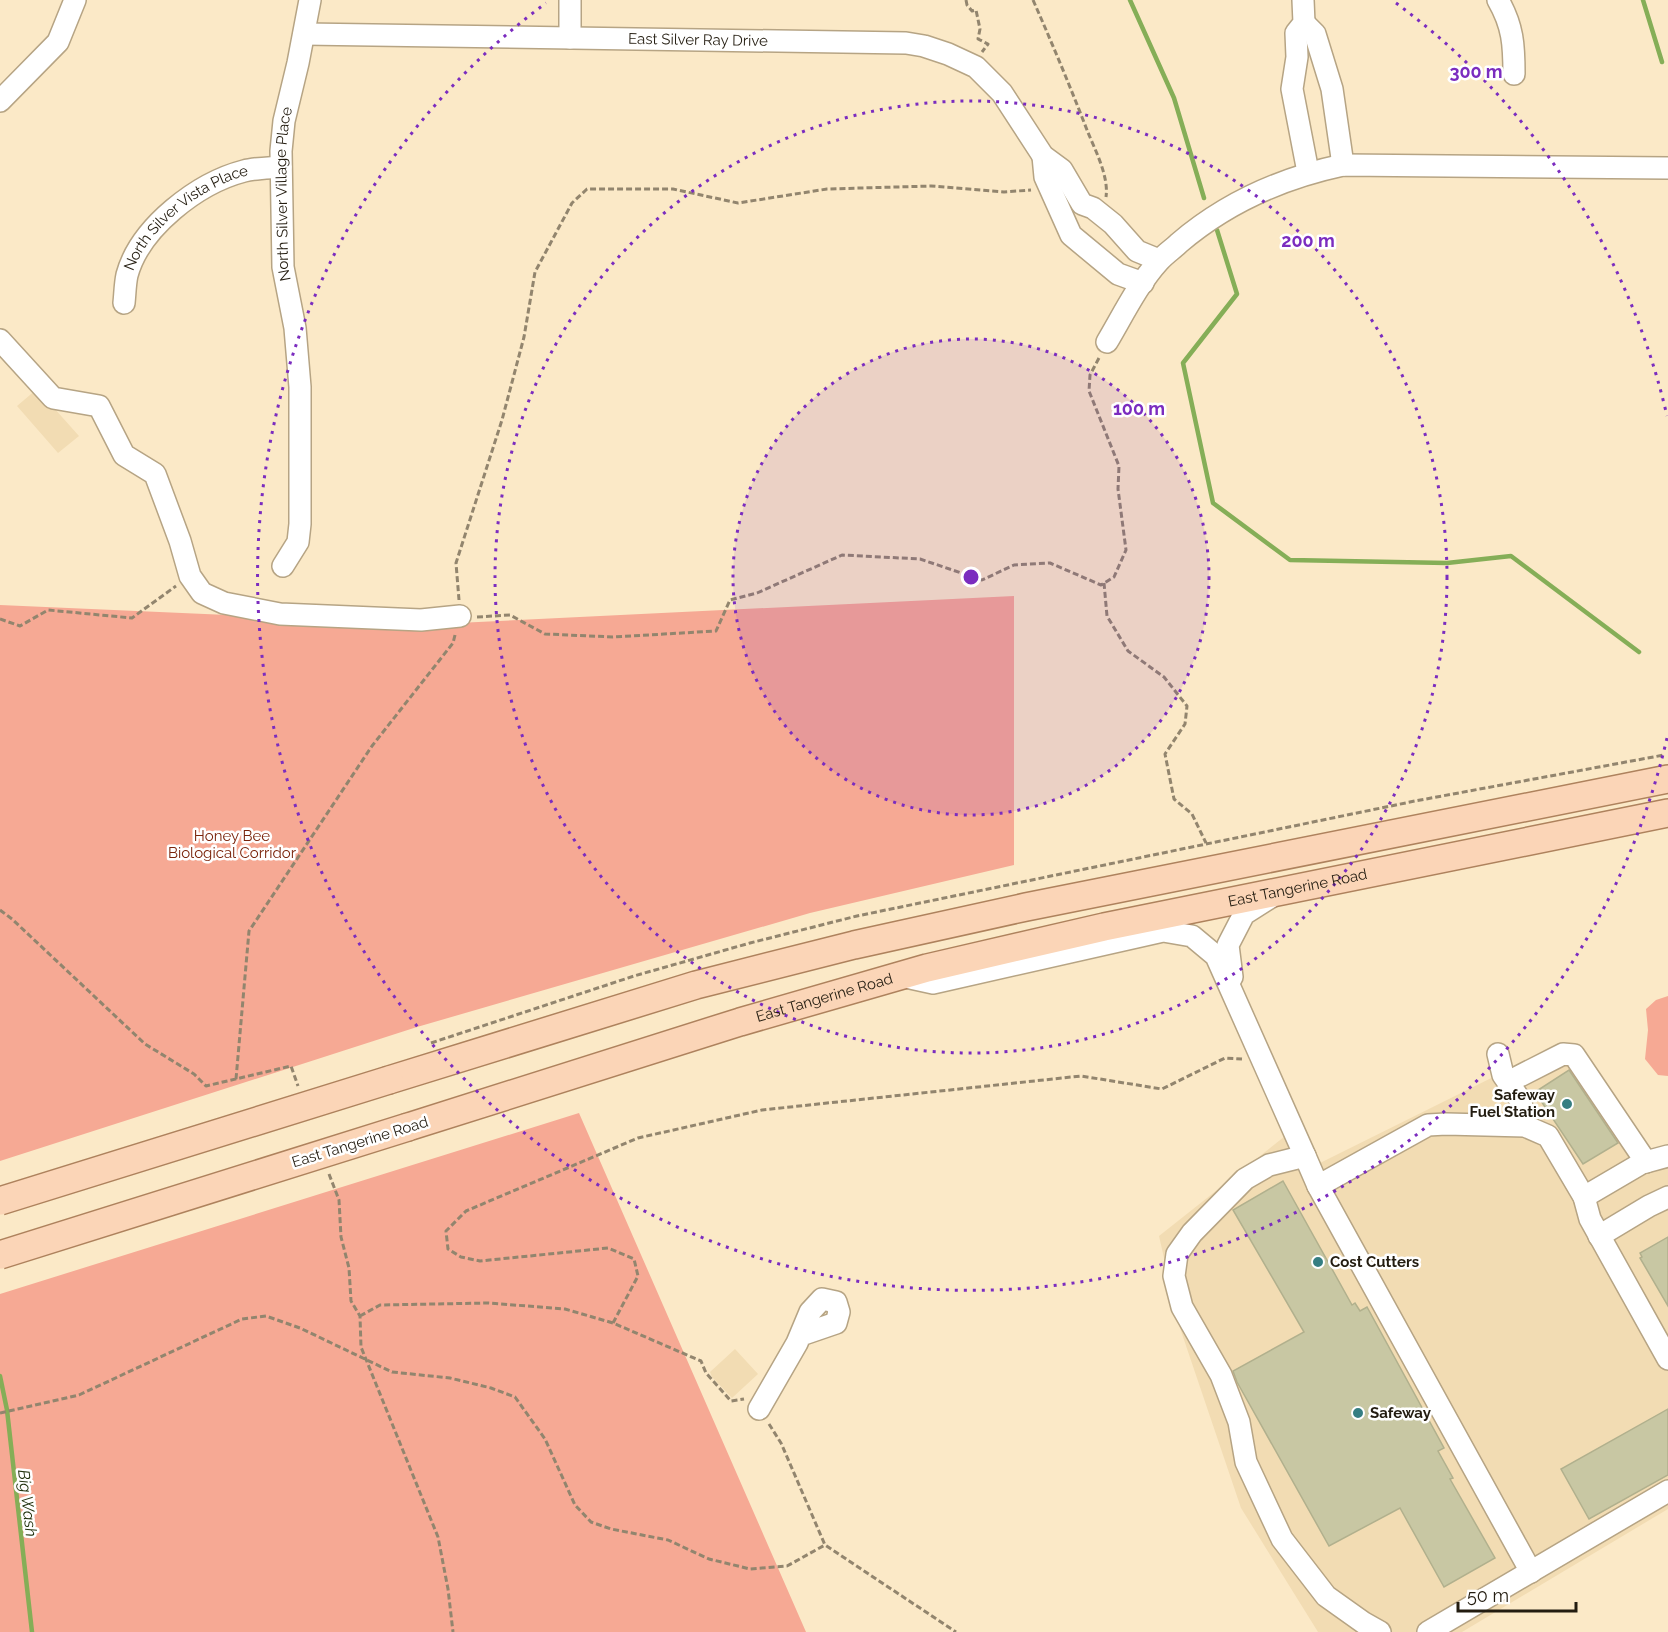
<svg xmlns="http://www.w3.org/2000/svg" width="1668" height="1632" font-family="Raleway,sans-serif">
<rect width="100%" height="100%" fill="#fbe9c7"/>
<path fill="#f2dcb3" d="M 37,389 L 79,436 L 58,453 L 17,406 Z
M 1564,1042 L 1636,1155 L 1668,1150 L 1668,1509 L 1462,1632 L 1318,1632 L 1241,1508 L 1180,1328 L 1159,1236 L 1289,1133 L 1318,1164 Z
M 735,1349 L 758,1374 L 732,1398 L 712,1377 L 710,1372 Z"/>
<path fill="#f6a994" d="M 1014,596 L 1014,865 L 810,913 L 417,1027 L 0,1161 L 0,605 L 436,624 Z
M 1668,996 L 1668,1076 L 1658,1075 L 1645,1059 L 1648,1030 L 1646,1009 L 1656,1000 Z
M 579,1113 L 806,1632 L 0,1632 L 0,1294 Z"/>
<g fill="none" stroke-linecap="round" stroke-linejoin="round">
<path stroke="#85ae57" stroke-width="4.5" d="M 1130,0 L 1174,98 L 1204,198
M 1643,0 L 1662,62
M 1217,230 L 1237,294 L 1183,363 L 1213,503 L 1290,560 L 1447,563 L 1511,556 L 1639,652
M 0,1376 L 7,1410 L 32,1632"/>
</g>
<path fill="#c8c7a3" stroke="#b1b08d" stroke-width="1.5" d="M 1569,1070 L 1618,1143 L 1583,1164 L 1535,1092 Z
M 1283,1181 L 1352,1305 L 1355,1303 L 1360,1311 L 1367,1307 L 1444,1448 L 1438,1451 L 1453,1478 L 1450,1479 L 1495,1558 L 1444,1587 L 1400,1508 L 1329,1546 L 1237,1382 L 1233,1371 L 1304,1332 L 1233,1210 Z
M 1668,1237 L 1668,1306 L 1640,1258 L 1642,1257 L 1640,1253 Z
M 1668,1409 L 1668,1475 L 1589,1519 L 1561,1469 Z"/>
<g fill="none" stroke-linecap="round" stroke-linejoin="round">
<g stroke="#b6a484" stroke-width="24">
<g id="minor">
<path d="M 570,0 L 570,38"/>
<path d="M 1303,0 L 1304,23 L 1296,33 L 1297,57 L 1292,89 L 1308,172"/>
<path d="M 1498,0 C 1513,26 1514,45 1514,74"/>
<path d="M 1304,23 L 1315,34 L 1332,89 L 1343,165"/>
<path id="s1" d="M 304,34 L 906,43 L 924,46 L 948,54 L 976,67 L 1002,93 L 1043,156 L 1062,170 L 1082,204 L 1093,208 L 1113,224 L 1137,251 L 1159,260"/>
<path d="M 0,101 L 58,42 L 75,0"/>
<path d="M 1043,156 L 1045,177 L 1071,235 L 1118,274 L 1143,283"/>
<path id="s2" d="M 124,303 C 125,294 125,284 127,275 C 140,227 198,183 244,171 C 255,168 269,168 281,167"/>
<path d="M 0,340 L 53,398 L 99,406 L 124,455 L 155,474 L 180,541 L 190,576 L 202,593 L 224,603 L 280,614 L 421,620 L 460,616"/>
<path d="M 1107,342 C 1123,315 1138,284 1159,261 C 1165,254 1173,249 1179,243 C 1227,202 1282,178 1343,165 L 1668,168"/>
<path id="s3" d="M 283,566 L 298,542 L 300,524 L 300,387 L 295,328 L 283,267 L 281,151 L 284,121 L 298,63 L 310,0"/>
<path d="M 901,976 L 933,983 L 1163,931 L 1192,936 L 1216,956 L 1305,1156"/>
<path d="M 1232,977 L 1228,945 L 1244,914 L 1271,897"/>
<path d="M 1498,1054 L 1503,1075 L 1521,1101 L 1525,1126"/>
<path d="M 1508,1082 L 1563,1054 L 1574,1055 L 1646,1162"/>
<path d="M 1318,1186 L 1531,1572"/>
<path d="M 1584,1197 L 1642,1163 L 1668,1156"/>
<path d="M 1599,1236 L 1649,1206 L 1668,1197"/>
<path d="M 759,1409 L 797,1343 L 810,1312 L 822,1299 L 836,1302 L 839,1312 L 836,1323 L 801,1335"/>
<path d="M 1380,1632 L 1364,1623 L 1326,1596 L 1282,1539 L 1246,1462 L 1239,1422 L 1221,1375 L 1182,1307 L 1174,1276 L 1177,1254 L 1192,1233 L 1245,1179 L 1269,1165 L 1305,1156 L 1318,1186 L 1428,1125 L 1446,1124 L 1525,1126 L 1548,1136 L 1584,1197 L 1590,1219 L 1668,1359"/>
<path d="M 1428,1632 L 1668,1491"/>
</g>
</g>
<g stroke="#ae825d" stroke-width="30">
<g id="major">
<path d="M 389,1080 L 696,985 L 854,945 L 1026,907 L 1668,779"/>
<path id="s4" d="M 408,1127 L 740,1022 L 927,968 L 1104,927 L 1668,813"/>
</g>
</g>
<path stroke="#92856e" stroke-width="3" stroke-dasharray="6 3" stroke-linecap="butt" d="M 966,0 L 967,5 L 972,11 L 976,10 L 980,29 L 978,39 L 988,44 L 982,52
M 1033,0 C 1052,43 1070,86 1087,130 C 1095,150 1109,176 1106,197
M 1104,583 L 1107,616 L 1128,651 L 1164,677 L 1187,706 L 1185,724 L 1165,754 L 1174,799 L 1192,814 L 1206,843
M 459,600 L 456,563 L 502,420 L 524,337 L 535,272 L 572,203 L 587,189 L 673,189 L 738,203 L 827,189 L 931,186 L 1004,192 L 1031,190
M 477,617 L 510,615 L 545,634 L 613,637 L 716,631 L 730,600 L 757,593 L 842,555 L 920,559 L 982,580 L 1014,565 L 1050,563 L 1101,585 L 1114,577 L 1126,550 L 1118,489 L 1119,466 L 1089,391 L 1090,375 L 1100,356
M 0,619 L 20,626 L 48,610 L 132,618 L 176,586
M 0,910 L 12,919 L 145,1044 L 194,1074 L 206,1086 L 291,1066 L 298,1086
M 431,1043 L 634,976 L 750,943 L 857,916 L 1415,801 L 1664,755
M 236,1079 L 249,931 L 372,746 L 453,643 L 455,635
M 329,1174 L 339,1200 L 341,1237 L 349,1268 L 351,1301 L 360,1316 L 361,1347 L 438,1537 L 448,1589 L 453,1632
M 360,1316 L 380,1305 L 489,1303 L 565,1309 L 613,1323 L 701,1361 L 706,1373 L 731,1401 L 744,1399
M 613,1323 L 638,1276 L 634,1259 L 608,1248 L 480,1261 L 461,1257 L 448,1249 L 446,1231 L 466,1211 L 638,1138 L 762,1110 L 1081,1076 L 1162,1089 L 1225,1058 L 1242,1059
M 0,1413 L 79,1395 L 242,1319 L 266,1316 L 300,1328 L 392,1372 L 450,1378 L 491,1388 L 515,1397 L 545,1439 L 575,1505 L 591,1522 L 611,1529 L 668,1540 L 709,1559 L 750,1569 L 787,1566 L 825,1545
M 769,1424 L 781,1443 L 825,1545 L 956,1632"/>
<use href="#minor" stroke="#fff" stroke-width="21"/>
<use href="#major" stroke="#fbd5b7" stroke-width="27"/>
<g stroke="#ae825d" stroke-width="30" stroke-linecap="butt">
<path id="major-bridge" d="M 0,1201 L 389,1080
M 0,1255 L 408,1127"/>
</g>
<use href="#major-bridge" stroke="#fbd5b7" stroke-width="27"/>
</g>
<circle cx="971" cy="577" r="238" fill="#7b2cbf" fill-opacity=".12"/>
<g fill="none" stroke="#7b2cbf" stroke-width="3" stroke-dasharray="3 6">
<circle cx="971" cy="577" r="238"/>
<circle cx="971" cy="577" r="476"/>
<path d="M1667 738A714 714 0 1 1 546 3M1396 3A714 714 0 0 1 1667 416"/>
</g>
<g fill="#357e82" stroke="#fff" stroke-width="2">
<circle cx="1567" cy="1104" r="6"/>
<circle cx="1318" cy="1262" r="6"/>
<circle cx="1358" cy="1413" r="6"/>
</g>
<g text-anchor="middle" stroke-width="5" stroke-linejoin="round" paint-order="stroke">
<g font-size="15" fill="#231c10" stroke="#fff">
<text dy="5" stroke="none"><textPath href="#s1" startOffset="394">East Silver Ray Drive</textPath></text>
<text dy="5" stroke="none"><textPath href="#s3" startOffset="378">North Silver Village Place</textPath></text>
<text dy="5" stroke="none"><textPath href="#s2" startOffset="114">North Silver Vista Place</textPath></text>
<text dy="5" stroke="none"><textPath href="#s4" startOffset="922">East Tangerine Road</textPath></text>
<text dy="5" stroke="none"><textPath href="#s4" startOffset="436">East Tangerine Road</textPath></text>
<text transform="translate(360 1142) rotate(-17)" y="5">East Tangerine Road</text>
</g>
<g font-size="15" fill="#7a240b" stroke="#fff">
<text x="232" y="841">Honey Bee<tspan x="232" dy="17">Biological Corridor</tspan></text>
</g>
<g font-size="15" font-weight="bold" fill="#231c10" stroke="#fff" text-anchor="start">
<text x="1555" y="1100" text-anchor="end">Safeway<tspan x="1555" dy="17">Fuel Station</tspan></text>
<text x="1330" y="1267">Cost Cutters</text>
<text x="1370" y="1418">Safeway</text>
</g>
<g font-size="16" font-style="italic" fill="#22320e" stroke="#fff">
<text transform="translate(28 1503) rotate(83)" y="6">Big Wash</text>
</g>
</g>
<circle cx="971" cy="577" r="9" fill="#7b2cbf" stroke="#fff" stroke-width="3"/>
<g font-size="18" text-anchor="middle" font-weight="bold" fill="#7b2cbf" stroke="#fff" stroke-width="5" stroke-linejoin="round" paint-order="stroke">
<text x="1476" y="78">300 m</text>
<text x="1308" y="247">200 m</text>
<text x="1139" y="415">100 m</text>
</g>
<path d="M1458 1602v9h118v-9" fill="none" stroke="#231c10" stroke-width="3"/>
<text x="1467" y="1602" font-size="18" fill="#231c10" stroke="#ffffff" stroke-width="4.5" paint-order="stroke">50 m</text>
</svg>
